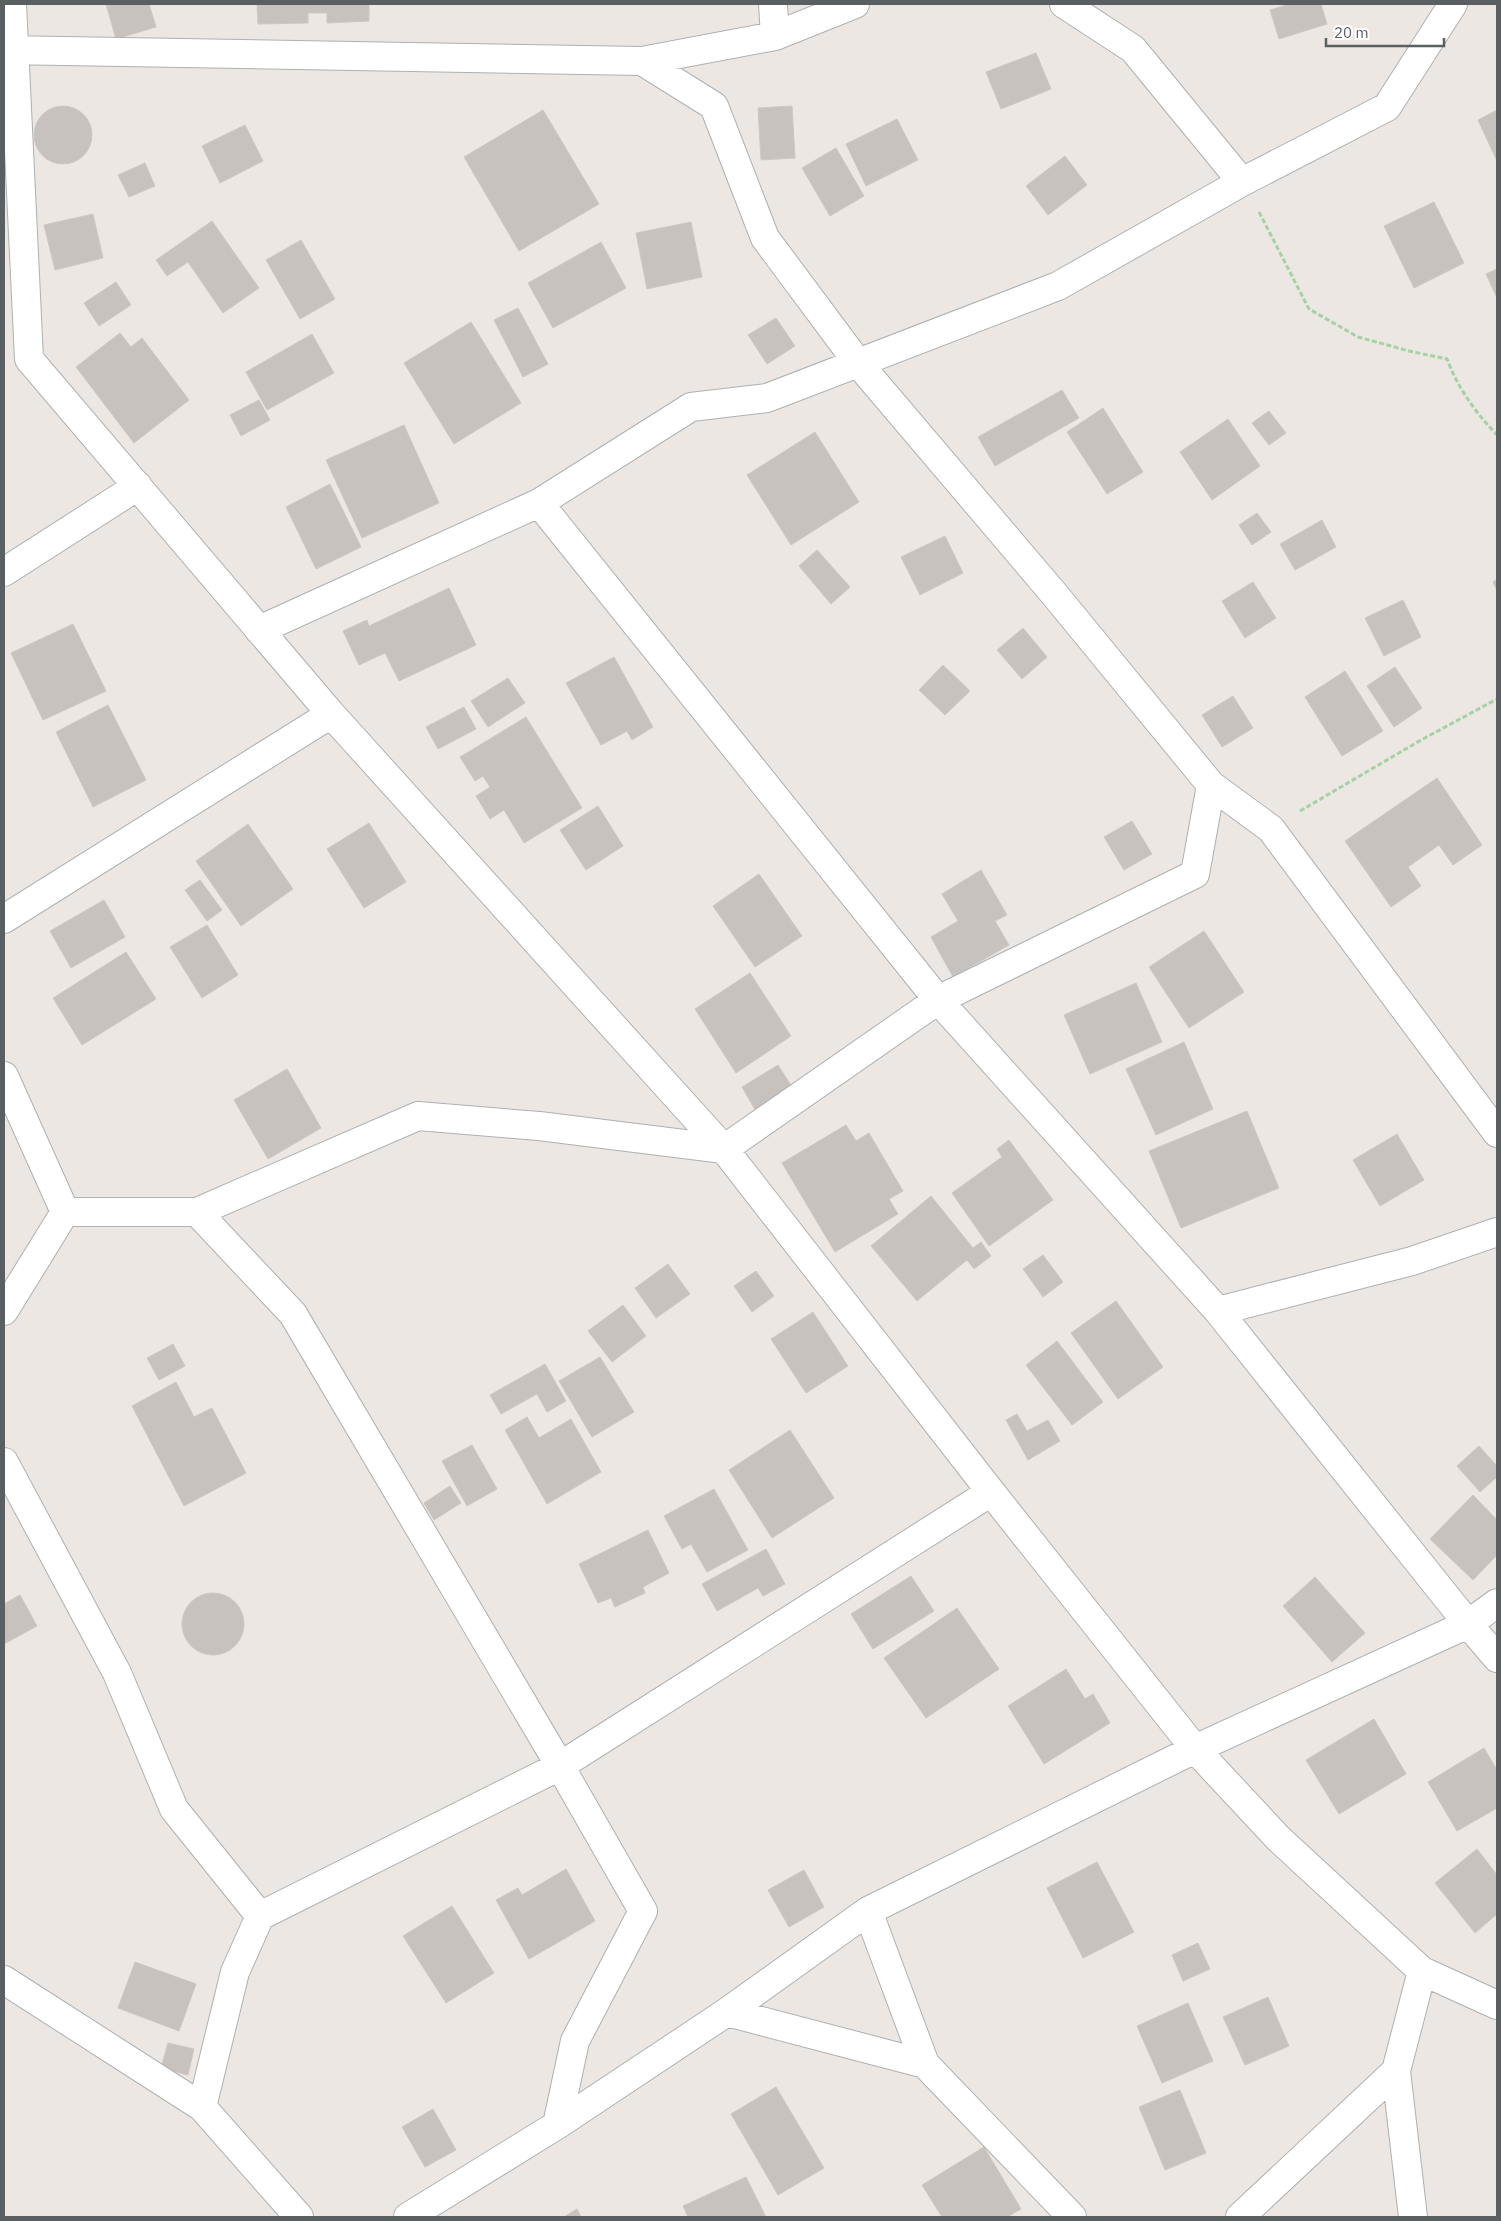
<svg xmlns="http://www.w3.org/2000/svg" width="1501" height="2221" font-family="'IBM Plex Sans',sans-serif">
<rect width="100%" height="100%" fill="#ece7e2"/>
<path fill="#c7c2be" stroke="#d0c7c1" d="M 106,4 L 149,4 L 156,27 L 116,39 Z
M 257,4 L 369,4 L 369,21 L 327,23 L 327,13 L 308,13 L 308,23 L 258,24 Z
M 1290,4 L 1321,4 L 1327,24 L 1279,39 L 1270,10 Z
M 1036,53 L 1051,89 L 1001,109 L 986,72 Z
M34 135a29 29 0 1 1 58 0a29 29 0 1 1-58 0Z
M 792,106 L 795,158 L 761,160 L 758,108 Z
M 543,110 L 599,204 L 519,251 L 464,157 Z
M 1497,110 L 1497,161 L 1478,120 Z
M 897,119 L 918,160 L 866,186 L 846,144 Z
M 245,125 L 263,161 L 220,183 L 202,146 Z
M 836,148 L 864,196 L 830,216 L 802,168 Z
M 1065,156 L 1087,185 L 1048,215 L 1026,186 Z
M 145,163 L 155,186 L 129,197 L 118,175 Z
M 1434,202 L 1464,263 L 1414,288 L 1384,226 Z
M 93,214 L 103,258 L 55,270 L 44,225 Z
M 212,221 L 259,288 L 223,313 L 188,262 L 167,276 L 156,260 Z
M 691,222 L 702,277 L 647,289 L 636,233 Z
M 301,240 L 335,299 L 300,319 L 266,260 Z
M 601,242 L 626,288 L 553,328 L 528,283 Z
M 1497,269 L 1497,298 L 1486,274 Z
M 116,282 L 131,305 L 99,326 L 84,303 Z
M 518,308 L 548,364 L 523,377 L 494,320 Z
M 776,318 L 795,346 L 767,364 L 748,335 Z
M 471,322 L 521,403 L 454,444 L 404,363 Z
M 120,333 L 131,347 L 142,338 L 189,400 L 134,443 L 76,367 Z
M 312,334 L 334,373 L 267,410 L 246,372 Z
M 1062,390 L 1079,418 L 995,466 L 978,437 Z
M 259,400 L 270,420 L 241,436 L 230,415 Z
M 1103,408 L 1143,472 L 1107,494 L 1067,432 Z
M 1269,411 L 1286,433 L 1269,445 L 1252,423 Z
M 1228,419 L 1260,466 L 1212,500 L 1180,452 Z
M 404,425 L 439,503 L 362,538 L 326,460 Z
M 815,432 L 859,502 L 791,545 L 747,475 Z
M 330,484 L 361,547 L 316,569 L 286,507 Z
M 1257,513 L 1271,532 L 1252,545 L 1239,525 Z
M 1322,520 L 1336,547 L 1295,570 L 1280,544 Z
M 945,536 L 963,573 L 920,595 L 901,557 Z
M 817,550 L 850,587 L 831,604 L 799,566 Z
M 1497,579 L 1497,591 L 1493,582 Z
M 1253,582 L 1276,618 L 1245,638 L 1222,601 Z
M 449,588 L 476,645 L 399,681 L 385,653 L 359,665 L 343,631 L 367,620 L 369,626 Z
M 1403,600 L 1421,637 L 1384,656 L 1365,618 Z
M 73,624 L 106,691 L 43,720 L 11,653 Z
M 1023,628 L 1047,657 L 1022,679 L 997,650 Z
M 614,657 L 653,727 L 632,740 L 627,731 L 601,745 L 566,683 Z
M 943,665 L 970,691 L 945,715 L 919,690 Z
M 1395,667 L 1422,708 L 1394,727 L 1367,686 Z
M 1345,671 L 1383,731 L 1342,756 L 1305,697 Z
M 508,678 L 525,703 L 488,727 L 471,701 Z
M 1233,696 L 1253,728 L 1222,747 L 1202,715 Z
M 108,705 L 146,780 L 93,807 L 56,732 Z
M 464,707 L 476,729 L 438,749 L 426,727 Z
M 526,717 L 582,808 L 524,843 L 504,810 L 490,819 L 476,796 L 490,787 L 483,776 L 475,781 L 460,757 Z
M 1437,778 L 1482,845 L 1453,865 L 1439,845 L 1408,867 L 1421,886 L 1391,907 L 1345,841 Z
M 598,806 L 623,846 L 586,870 L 560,830 Z
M 1132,821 L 1152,854 L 1124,870 L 1104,837 Z
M 369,823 L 406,882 L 364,908 L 327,849 Z
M 248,824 L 293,889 L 241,926 L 196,861 Z
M 981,870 L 1007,915 L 995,921 L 1009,945 L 953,977 L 931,937 L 958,921 L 942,894 Z
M 759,874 L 802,936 L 755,967 L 713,906 Z
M 200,880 L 222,910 L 207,921 L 185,890 Z
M 104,900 L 125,937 L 71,968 L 50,931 Z
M 207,925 L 238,975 L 202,998 L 170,947 Z
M 1204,931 L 1244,992 L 1189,1028 L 1149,967 Z
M 126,952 L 156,999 L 82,1045 L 53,998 Z
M 750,973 L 791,1036 L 736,1073 L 695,1009 Z
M 1136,983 L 1162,1042 L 1090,1074 L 1064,1015 Z
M 1184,1042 L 1213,1109 L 1156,1135 L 1126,1069 Z
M 778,1065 L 794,1090 L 757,1113 L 742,1087 Z
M 287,1069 L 321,1128 L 268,1159 L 234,1100 Z
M 1247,1111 L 1279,1188 L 1181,1228 L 1149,1151 Z
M 846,1125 L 856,1141 L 869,1133 L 903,1191 L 889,1199 L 898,1214 L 835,1252 L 782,1163 Z
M 1397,1134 L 1424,1180 L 1380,1206 L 1353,1160 Z
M 1009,1140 L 1053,1200 L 989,1246 L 952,1193 L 1002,1157 L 997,1149 Z
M 931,1196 L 973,1248 L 981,1242 L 991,1256 L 974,1269 L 967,1260 L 917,1301 L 871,1246 Z
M 1043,1255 L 1063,1282 L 1043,1297 L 1023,1269 Z
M 668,1264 L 690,1294 L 656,1318 L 635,1288 Z
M 756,1271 L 774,1296 L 752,1312 L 734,1286 Z
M 1116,1301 L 1163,1367 L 1118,1399 L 1071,1333 Z
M 623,1305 L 646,1336 L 612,1362 L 588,1331 Z
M 813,1312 L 848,1366 L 806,1393 L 771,1339 Z
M 1057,1341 L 1103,1402 L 1072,1425 L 1026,1365 Z
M 173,1344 L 185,1366 L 159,1380 L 147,1358 Z
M 600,1357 L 634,1412 L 592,1437 L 559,1381 Z
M 545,1364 L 566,1401 L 547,1412 L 537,1394 L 501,1414 L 490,1395 Z
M 176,1382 L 194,1417 L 212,1408 L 246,1473 L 184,1506 L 132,1406 Z
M 1017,1414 L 1027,1431 L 1048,1420 L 1060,1441 L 1028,1460 L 1006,1420 Z
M 527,1417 L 539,1438 L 571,1419 L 601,1472 L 547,1504 L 505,1430 Z
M 790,1430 L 834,1498 L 772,1538 L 729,1470 Z
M 472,1445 L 497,1489 L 467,1506 L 442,1461 Z
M 1479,1446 L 1497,1466 L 1497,1477 L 1480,1492 L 1457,1466 Z
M 450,1486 L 461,1503 L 434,1520 L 424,1503 Z
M 714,1489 L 748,1550 L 707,1572 L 691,1544 L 682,1549 L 664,1516 Z
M 1473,1495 L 1497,1520 L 1497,1555 L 1473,1580 L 1430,1539 Z
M 648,1530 L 669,1573 L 643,1587 L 645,1593 L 615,1607 L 611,1598 L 598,1603 L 579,1564 Z
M 766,1549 L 785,1584 L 763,1596 L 758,1588 L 717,1611 L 702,1584 Z
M 911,1576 L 934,1611 L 873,1649 L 851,1614 Z
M 1315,1577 L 1365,1633 L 1332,1662 L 1283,1606 Z
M182 1624a31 31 0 1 1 62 0a31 31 0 1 1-62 0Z
M 20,1595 L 37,1626 L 4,1644 L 4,1604 Z
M 957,1608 L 999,1669 L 926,1718 L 884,1658 Z
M 1066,1669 L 1085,1699 L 1093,1694 L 1110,1723 L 1044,1764 L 1008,1706 Z
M 1374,1719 L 1406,1774 L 1339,1814 L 1306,1760 Z
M 1484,1748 L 1497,1770 L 1497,1808 L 1457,1831 L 1428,1782 Z
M 1477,1849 L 1497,1875 L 1497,1914 L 1475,1933 L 1435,1883 Z
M 1097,1862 L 1134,1932 L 1083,1958 L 1047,1888 Z
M 566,1869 L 595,1921 L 529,1959 L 496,1900 L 518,1888 L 522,1895 Z
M 804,1870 L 824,1907 L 789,1927 L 768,1890 Z
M 452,1906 L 494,1973 L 446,2003 L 403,1936 Z
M 1198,1943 L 1210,1969 L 1183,1981 L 1172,1955 Z
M 135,1962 L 196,1984 L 179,2031 L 118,2008 Z
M 1268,1997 L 1289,2046 L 1245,2065 L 1223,2017 Z
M 1188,2003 L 1213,2061 L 1162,2083 L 1137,2026 Z
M 168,2043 L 194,2049 L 188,2075 L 161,2068 Z
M 776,2087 L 824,2168 L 778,2195 L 731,2114 Z
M 1180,2090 L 1206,2153 L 1165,2170 L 1139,2107 Z
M 433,2109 L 456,2150 L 425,2167 L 402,2127 Z
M 984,2147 L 1021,2209 L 1007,2217 L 942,2217 L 922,2185 Z
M 746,2177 L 766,2217 L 688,2217 L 683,2206 Z
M 577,2209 L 581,2217 L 564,2217 Z"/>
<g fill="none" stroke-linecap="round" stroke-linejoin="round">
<g stroke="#adb1b3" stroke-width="30">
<path id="minor" d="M 12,4 L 29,359 L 331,714 L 724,1149 L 991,1492 L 1195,1749 L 1278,1838 L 1422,1971 L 1497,2005
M 773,4 L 775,36
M 1064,4 L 1133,49 L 1242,182
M 4,50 L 642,61 L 775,36 L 855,4
M 539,503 L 938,1000 L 1218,1311 L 1468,1624 L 1497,1658
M 4,572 L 138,486
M 259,630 L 539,503 L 691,407 L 767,398 L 1058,286 L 1242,182 L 1387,107 L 1453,4
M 1211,785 L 1271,829 L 1497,1133
M 4,919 L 331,714
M 4,1076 L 65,1212 L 197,1212 L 293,1314 L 560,1766 L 643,1911 L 575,2041 L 557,2125
M 197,1212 L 418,1116 L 539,1126 L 724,1149 L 938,1000 L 1195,874 L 1211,785 L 1055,595 L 858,363 L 765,238 L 714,106 L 642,61
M 4,1311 L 65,1212
M 1218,1311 L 1412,1261 L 1497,1232
M 4,1462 L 117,1673 L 174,1809 L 260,1916 L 235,1972 L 202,2107
M 868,1911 L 925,2064 L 1072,2217
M 260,1916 L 560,1766 L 991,1492
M 4,1980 L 202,2107 L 299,2217
M 727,2012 L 925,2064
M 1396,2071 L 1413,2217
M 408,2217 L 557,2125 L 727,2012 L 868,1911 L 1195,1749 L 1468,1624 L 1497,1603
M 1240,2217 L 1396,2071 L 1422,1971"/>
</g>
<path stroke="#a4d2a5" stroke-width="3" stroke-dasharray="5 2.5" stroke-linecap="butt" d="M 1259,212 L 1309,309 L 1358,337 L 1409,351 L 1447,359 C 1458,388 1475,412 1497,435
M 1300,811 L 1421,740 L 1497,699"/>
<use href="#minor" stroke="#fff" stroke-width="28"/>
</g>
<rect width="1501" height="2221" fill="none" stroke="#5a5f61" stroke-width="10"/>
<path d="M1326 38v8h118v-8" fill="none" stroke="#5a5f61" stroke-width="2.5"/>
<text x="1334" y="38" font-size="15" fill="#5a5f61" stroke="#ffffff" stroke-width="4" paint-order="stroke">20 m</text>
</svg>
